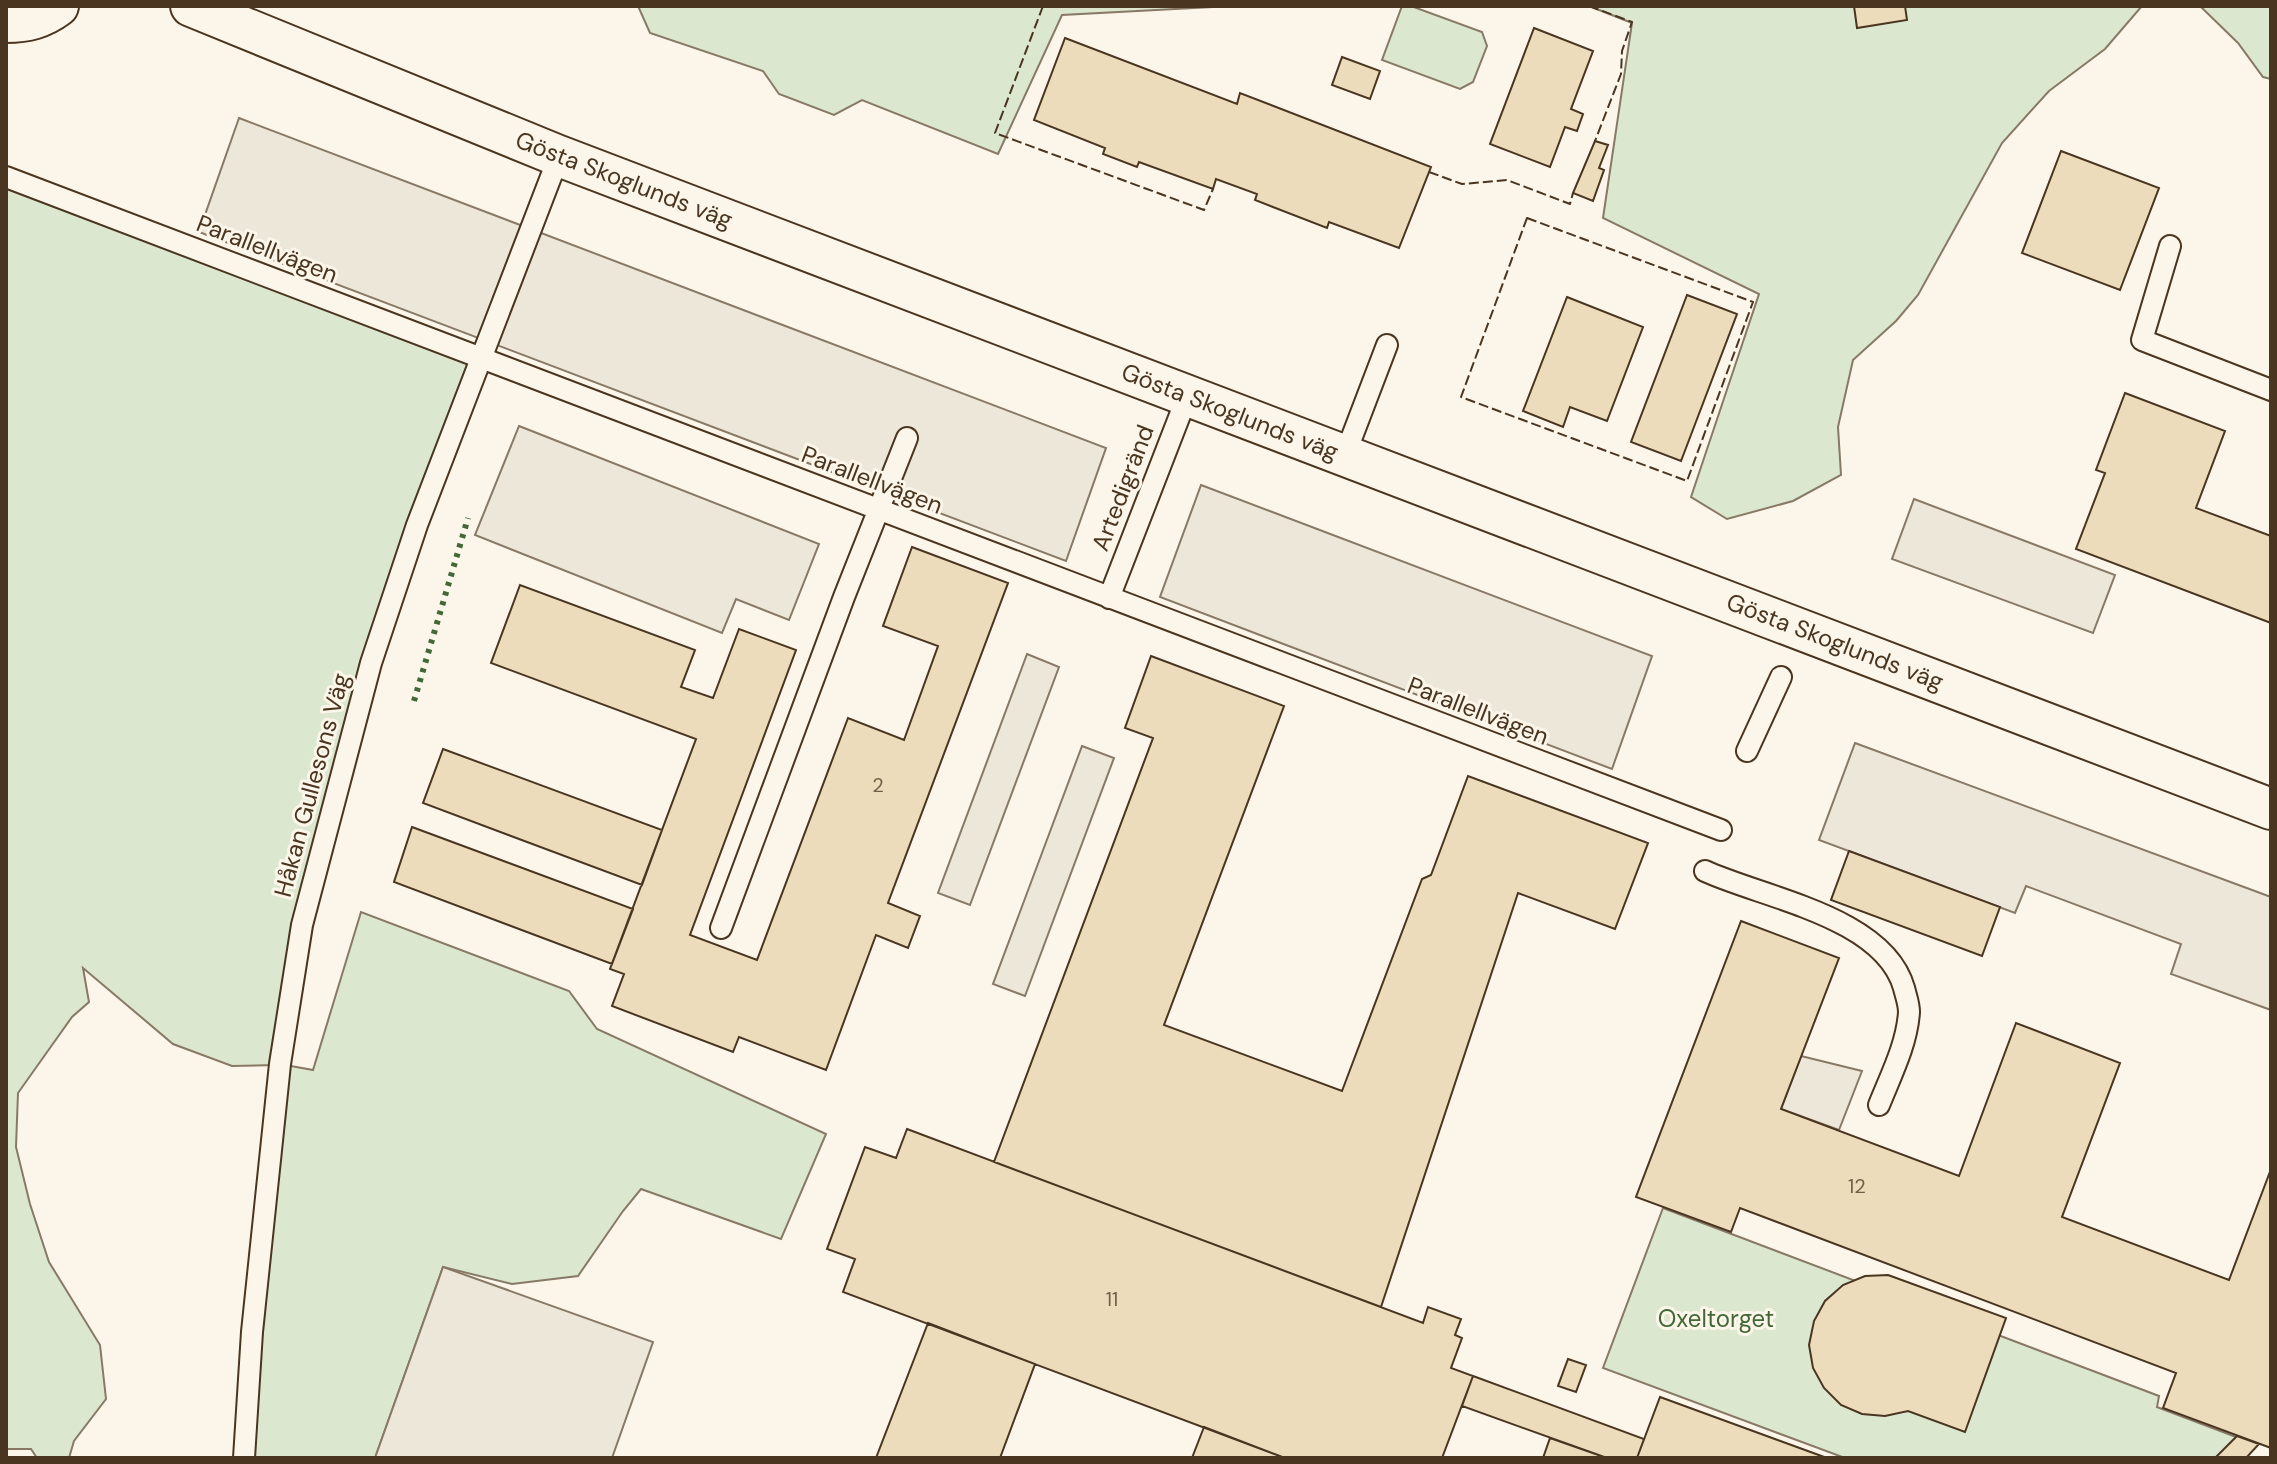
<svg xmlns="http://www.w3.org/2000/svg" width="2277" height="1464" font-family="'DM Sans',sans-serif">
<rect width="100%" height="100%" fill="#fbf6e9"/>
<path fill="#dce7d0" stroke="#887966" stroke-width="2" d="M 638,6 L 1232,6 L 1062,15 L 998,154 L 862,100 L 834,115 L 779,94 L 763,71 L 650,33 Z
M 1402,6 L 1411,6 L 1482,32 L 1487,46 L 1473,82 L 1460,89 L 1382,60 Z
M 1589,6 L 2142,6 L 2105,49 L 2049,91 L 2002,143 L 1918,295 L 1896,321 L 1853,360 L 1838,427 L 1841,475 L 1793,501 L 1727,519 L 1691,497 L 1759,294 L 1603,218 L 1632,23 Z
M 2200,6 L 2271,6 L 2271,79 L 2263,77 L 2238,43 Z
M 6,177 L 483,359 L 371,663 L 280,1064 L 313,1070 L 361,912 L 569,991 L 597,1029 L 826,1134 L 781,1239 L 641,1189 L 623,1211 L 578,1276 L 512,1284 L 443,1267 L 375,1458 L 244,1458 L 280,1065 L 232,1066 L 173,1044 L 83,968 L 89,1002 L 72,1017 L 18,1093 L 16,1147 L 30,1204 L 49,1262 L 100,1345 L 106,1399 L 74,1441 L 69,1458 L 37,1458 L 31,1449 L 6,1449 Z
M 1663,1208 L 2159,1396 L 2157,1407 L 2252,1443 L 2246,1458 L 1845,1458 L 1603,1368 Z"/>
<path fill="#ede7d9" stroke="#887966" stroke-width="2" d="M 239,118 L 1106,448 L 1066,561 L 199,232 Z
M 519,426 L 819,544 L 789,620 L 736,599 L 722,633 L 475,535 Z
M 1201,485 L 1652,656 L 1612,769 L 1160,597 Z
M 1914,499 L 2115,575 L 2093,633 L 1892,559 Z
M 1027,654 L 1059,667 L 970,905 L 938,893 Z
M 1855,743 L 2271,897 L 2271,1010 L 2171,974 L 2181,944 L 2026,886 L 2015,913 L 1819,840 Z
M 1082,746 L 1114,758 L 1025,996 L 993,984 Z
M 1801,1056 L 1862,1071 L 1839,1130 L 1781,1109 Z
M 443,1267 L 653,1342 L 612,1458 L 375,1458 Z"/>
<path fill="#ecdcbc" stroke="#4a3520" stroke-width="2" d="M 1854,6 L 1905,6 L 1907,20 L 1857,28 Z
M 1534,28 L 1593,51 L 1571,109 L 1583,114 L 1577,131 L 1565,127 L 1550,167 L 1490,144 Z
M 1065,38 L 1237,104 L 1240,93 L 1431,167 L 1399,248 L 1329,222 L 1327,228 L 1255,200 L 1257,194 L 1216,179 L 1213,189 L 1139,162 L 1137,167 L 1103,154 L 1105,148 L 1034,120 Z
M 1342,57 L 1380,71 L 1370,99 L 1332,85 Z
M 1595,141 L 1608,145 L 1599,168 L 1604,170 L 1593,201 L 1573,193 Z
M 2061,151 L 2159,188 L 2120,290 L 2022,253 Z
M 1687,295 L 1737,314 L 1681,461 L 1631,442 Z
M 1567,297 L 1643,327 L 1607,421 L 1570,407 L 1563,427 L 1523,411 Z
M 2125,393 L 2225,431 L 2196,508 L 2271,536 L 2271,623 L 2076,549 L 2105,473 L 2096,470 Z
M 912,547 L 1008,583 L 888,903 L 920,916 L 908,948 L 876,935 L 826,1070 L 739,1037 L 733,1052 L 612,1006 L 624,974 L 610,969 L 696,739 L 491,663 L 520,585 L 695,650 L 681,687 L 713,698 L 739,629 L 796,650 L 690,935 L 757,960 L 848,718 L 904,740 L 938,646 L 883,626 Z
M 1151,656 L 1284,706 L 1164,1025 L 1342,1091 L 1422,879 L 1431,875 L 1468,776 L 1648,843 L 1615,929 L 1518,893 L 1381,1307 L 994,1162 L 1153,738 L 1125,728 Z
M 443,749 L 662,830 L 642,885 L 423,803 Z
M 412,827 L 633,909 L 612,964 L 394,882 Z
M 1849,851 L 2000,907 L 1982,956 L 1831,900 Z
M 1741,921 L 1839,958 L 1781,1109 L 1959,1176 L 2016,1023 L 2120,1063 L 2062,1217 L 2229,1280 L 2271,1169 L 2271,1448 L 2163,1408 L 2176,1373 L 1740,1208 L 1731,1232 L 1636,1197 Z
M 907,1129 L 1423,1323 L 1428,1307 L 1461,1319 L 1455,1335 L 1462,1338 L 1451,1368 L 1473,1376 L 1442,1458 L 1285,1458 L 843,1292 L 855,1259 L 827,1249 L 865,1147 L 896,1158 Z
M 1888,1275 L 2006,1318 L 1965,1432 L 1908,1411 L 1885,1416 L 1862,1414 L 1841,1405 L 1824,1388 L 1813,1368 L 1809,1345 L 1814,1321 L 1825,1301 L 1843,1285 L 1865,1276 Z
M 928,1323 L 1035,1364 L 1000,1458 L 876,1458 Z
M 1568,1359 L 1586,1365 L 1576,1392 L 1558,1386 Z
M 1473,1376 L 1644,1439 L 1637,1458 L 1607,1458 L 1462,1406 Z
M 1660,1397 L 1827,1458 L 1637,1458 Z
M 1204,1427 L 1285,1458 L 1192,1458 Z
M 2237,1436 L 2259,1444 L 2246,1458 L 2215,1458 Z
M 1550,1438 L 1607,1458 L 1543,1458 Z"/>
<g fill="none" stroke-linecap="round" stroke-linejoin="round">
<g stroke="#4a3520" stroke-width="24">
<path id="lane" d="M 6,177 L 1721,830
M 2170,246 L 2142,340 L 2271,390
M 1345,455 L 1387,345
M 1109,598 L 1187,397
M 1747,751 L 1781,677
M 1705,871 C 1764,898 1884,917 1904,988 C 1906,996 1909,1004 1909,1012 C 1907,1044 1891,1075 1879,1105
M 721,928 L 844,597 L 907,438
M 244,1458 L 252,1332 L 280,1064 L 302,925 L 371,663 L 417,525 L 559,156"/>
</g>
<g stroke="#4a3520" stroke-width="44">
<path id="street" d="M 191,6 L 559,156 L 2271,809
M 6,22 C 27,22 42,18 58,6"/>
</g>
<use href="#lane" stroke="#fbf6e9" stroke-width="20"/>
<use href="#street" stroke="#fbf6e9" stroke-width="40"/>
<path stroke="#436837" stroke-width="6" stroke-dasharray="4 6" stroke-linecap="butt" d="M 414,701 L 468,518"/>
<path stroke="#4a3520" stroke-width="2" stroke-dasharray="10 4" stroke-linecap="butt" d="M 1043,6 L 995,133 L 1204,210 L 1213,189
M 1589,6 L 1632,22 L 1622,51 L 1621,74 L 1595,141
M 1429,172 L 1462,184 L 1507,180 L 1570,204 L 1573,193
M 1527,218 L 1753,302 L 1687,481 L 1461,397 Z"/>
</g>
<g text-anchor="middle" stroke-width="6" stroke-linejoin="round" paint-order="stroke">
<g font-size="20" fill="#725f47">
<text x="878" y="792">2</text>
<text x="1857" y="1193">12</text>
<text x="1112" y="1306">11</text>
</g>
<g font-size="24" fill="#4a3520" stroke="#fbf6e9">
<text transform="translate(624 180) rotate(21)" y="8">Gösta Skoglunds väg</text>
<text transform="translate(267 249) rotate(21)" y="8">Parallellvägen</text>
<text transform="translate(1230 412) rotate(21)" y="8">Gösta Skoglunds väg</text>
<text transform="translate(872 480) rotate(21)" y="8">Parallellvägen</text>
<text transform="translate(1123 488) rotate(-69)" y="8">Artedigränd</text>
<text transform="translate(1835 642) rotate(21)" y="8">Gösta Skoglunds väg</text>
<text transform="translate(1478 711) rotate(21)" y="8">Parallellvägen</text>
<text transform="translate(312 785) rotate(-75)" y="8">Håkan Gullesons Väg</text>
</g>
<g font-size="24" fill="#436837" stroke="#fbf6e9">
<text x="1716" y="1327">Oxeltorget</text>
</g>
</g>
<rect width="2277" height="1464" fill="none" stroke="#4a3520" stroke-width="16"/>
</svg>
